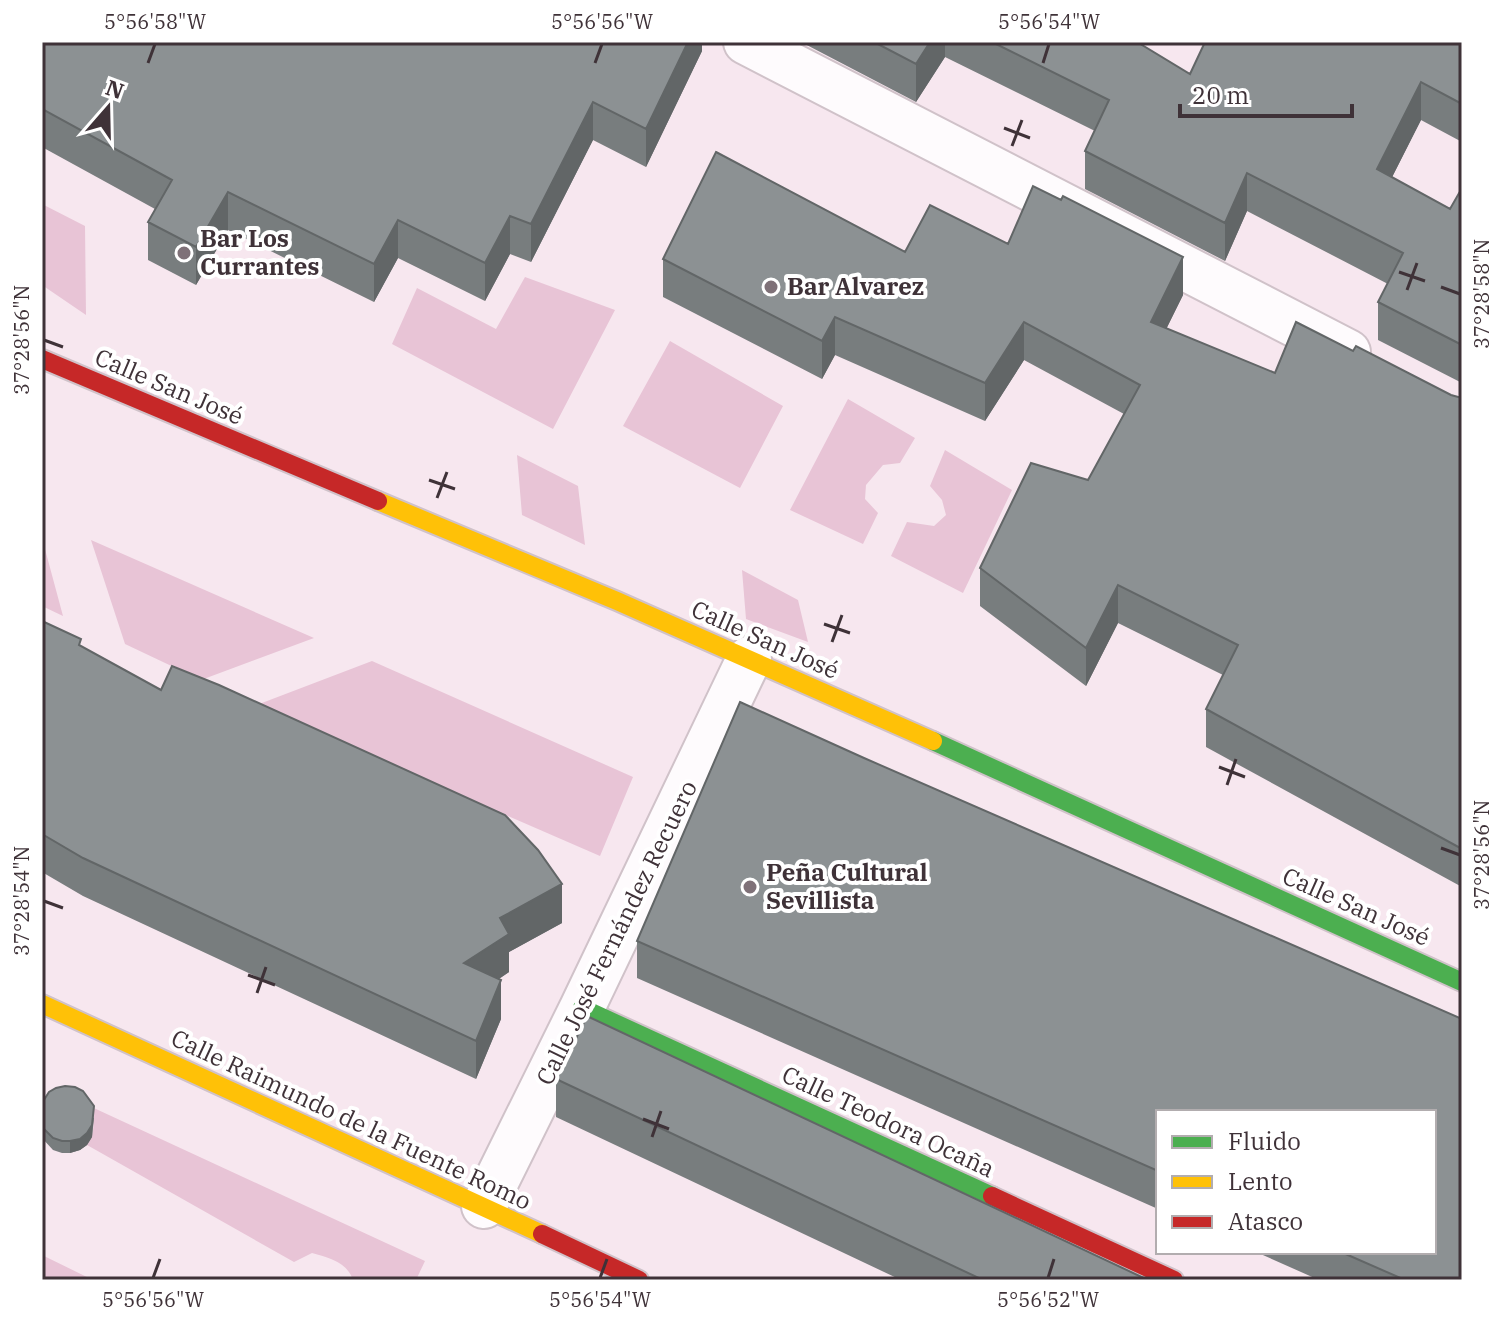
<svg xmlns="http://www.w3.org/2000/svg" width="1504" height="1322" font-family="'IBM Plex Serif',serif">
<rect width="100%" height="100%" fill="#f7e7ef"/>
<path fill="#e8c4d6" d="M 42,204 L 85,226 L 86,315 L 42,285 Z
M 525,277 L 615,310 L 553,429 L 392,344 L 417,288 L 496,329 Z
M 670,341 L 783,406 L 740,488 L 623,426 Z
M 848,399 L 915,438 L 900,463 L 883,465 L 866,485 L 865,499 L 878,513 L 863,544 L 790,510 Z
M 945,450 L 1012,490 L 963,593 L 891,556 L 907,522 L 934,526 L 946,515 L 942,500 L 930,486 Z
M 517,455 L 578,486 L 585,545 L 522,515 Z
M 42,538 L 63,616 L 42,606 Z
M 91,540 L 314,638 L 201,680 L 125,644 Z
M 742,570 L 798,600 L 808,642 L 746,619 Z
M 372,661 L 633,777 L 600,856 L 254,706 Z
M 83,1103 L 425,1261 L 416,1280 L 353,1280 C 347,1262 329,1258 312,1253 L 294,1262 L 87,1145 C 97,1129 95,1117 83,1103 Z
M 42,1255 L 93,1280 L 42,1280 Z"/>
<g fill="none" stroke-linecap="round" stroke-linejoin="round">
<g stroke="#d0c2c9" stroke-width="48">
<path id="street" d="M 746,42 L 1348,352
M 484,1206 L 582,1008 L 749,659"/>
</g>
<g stroke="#d0c2c9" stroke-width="22">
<path id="fast" d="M 933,741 L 1462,982
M 582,1008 L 992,1196"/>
</g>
<g stroke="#d0c2c9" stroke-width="22">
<path id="slow" d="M 378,501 L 617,601 L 933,741
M 42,1004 L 542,1234"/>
</g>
<g stroke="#d0c2c9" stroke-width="22">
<path id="jam" d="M 42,359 L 378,501
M 992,1196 L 1174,1280
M 542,1234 L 639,1280"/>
</g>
<use href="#street" stroke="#fefbfd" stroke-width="44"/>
<use href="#fast" stroke="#4caf50" stroke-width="18"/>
<use href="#slow" stroke="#ffc107" stroke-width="18"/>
<use href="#jam" stroke="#c62828" stroke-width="18"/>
</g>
<path fill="#787d7e" d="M 42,42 L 702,42 L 702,51 L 646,167 L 593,140 L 531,262 L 510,254 L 485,301 L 398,258 L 374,302 L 228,230 L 196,285 L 148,260 L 148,222 L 155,209 L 42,147 Z
M 801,42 L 1137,42 L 1190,74 L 1462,42 L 1462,142 L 1421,120 L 1392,177 L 1450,209 L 1462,188 L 1462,383 L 1378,340 L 1378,302 L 1388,284 L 1247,211 L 1225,261 L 1085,189 L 1085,151 L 1095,131 L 945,57 L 916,102 Z
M 1008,244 L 1183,295 L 1166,329 L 1275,373 L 1353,351 L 1451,395 L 1462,398 L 1462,887 L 1206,747 L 1206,709 L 1223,675 L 1118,623 L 1086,686 L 980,606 L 980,568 L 1088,480 L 1124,414 L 1024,360 L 985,421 L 835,355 L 822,379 L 663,297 L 663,259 L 905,252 Z
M 42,621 L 81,646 L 161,690 L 562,923 L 509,952 L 509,972 L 499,979 L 501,1019 L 476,1079 L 83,896 L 42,872 Z
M 740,702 L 864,758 L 1462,1019 L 1462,1280 L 1319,1280 L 1256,1252 L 1434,1252 L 1434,1112 L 1158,1112 L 1158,1209 L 637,978 L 637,941 Z
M 556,1079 L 1148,1280 L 901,1280 L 556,1117 Z
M 42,1103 L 94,1118 L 92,1137 L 87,1145 L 80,1150 L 70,1153 L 62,1153 L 53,1150 L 42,1138 Z"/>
<path fill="#626667" d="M 688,42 L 702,42 L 702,51 L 646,167 L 646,129 Z
M 930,42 L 945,42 L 945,57 L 916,102 L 916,64 Z
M 1421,82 L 1421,120 L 1377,207 L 1377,169 Z
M 593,102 L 593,140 L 531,262 L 531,224 Z
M 1247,173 L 1247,211 L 1225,261 L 1225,223 Z
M 228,192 L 228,230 L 196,285 L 196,247 Z
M 510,216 L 510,254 L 485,301 L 485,263 Z
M 398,220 L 398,258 L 374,302 L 374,264 Z
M 1183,257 L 1183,295 L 1151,360 L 1151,322 Z
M 835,317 L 835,355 L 822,379 L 822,341 Z
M 1024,322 L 1024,360 L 985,421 L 985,383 Z
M 1118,585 L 1118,623 L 1086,686 L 1086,648 Z
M 562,884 L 562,923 L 509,952 L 509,972 L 464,1002 L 464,963 L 500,918 Z
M 501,980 L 501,1019 L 476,1079 L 476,1041 Z
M 94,1106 L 92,1137 L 87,1145 L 80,1150 L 70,1153 L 70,1141 Z"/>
<path fill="#8c9193" stroke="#626667" stroke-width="2" d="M 42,42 L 688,42 L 646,129 L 593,102 L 531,224 L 510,216 L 485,263 L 398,220 L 374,264 L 228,192 L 196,247 L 148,222 L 172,180 L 42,109 Z
M 874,42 L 930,42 L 916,64 Z
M 992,42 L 1137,42 L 1190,74 L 1205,42 L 1462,42 L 1462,104 L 1421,82 L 1377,169 L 1450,209 L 1462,188 L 1462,345 L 1378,302 L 1403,253 L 1247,173 L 1225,223 L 1085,151 L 1109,100 Z
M 716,152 L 905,252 L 930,205 L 1008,244 L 1033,186 L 1061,200 L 1063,196 L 1183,257 L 1151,322 L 1275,373 L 1296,322 L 1353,351 L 1356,346 L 1451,395 L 1462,398 L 1462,849 L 1206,709 L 1238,645 L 1118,585 L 1086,648 L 980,568 L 1031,463 L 1088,480 L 1140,385 L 1024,322 L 985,383 L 835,317 L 822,341 L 663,259 Z
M 42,621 L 81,639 L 79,645 L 161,690 L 172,666 L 219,685 L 505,815 L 538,850 L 562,884 L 500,918 L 509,934 L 464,963 L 501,980 L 476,1041 L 83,858 L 42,834 Z
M 740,702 L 864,758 L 1462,1019 L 1462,1280 L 1405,1280 L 1341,1252 L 1434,1252 L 1434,1112 L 1158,1112 L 1158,1171 L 637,941 Z
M 587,1016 L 1148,1280 L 983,1280 L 556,1079 Z
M 65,1086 L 75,1087 L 83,1091 L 94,1106 L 92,1125 L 87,1133 L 80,1139 L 70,1141 L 62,1141 L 53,1138 L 42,1127 L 42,1103 L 49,1092 L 56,1088 Z"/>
<path fill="none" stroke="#3f3238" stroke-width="3" d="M 148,63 L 155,44M 595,63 L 602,44M 1043,63 L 1049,44M 1004,128 L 1030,138M 1012,146 L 1022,120M 1399,272 L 1425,281M 1441,287 L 1460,294M 1407,290 L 1417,263M 44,340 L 63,347M 429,480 L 455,489M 437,498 L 447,472M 824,624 L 850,633M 832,642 L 842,615M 1219,767 L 1245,777M 1227,785 L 1236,759M 1441,848 L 1460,855M 44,901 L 63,908M 248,975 L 275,985M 257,993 L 266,967M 643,1119 L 669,1129M 652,1137 L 661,1111M 153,1278 L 160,1259M 600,1278 L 607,1259M 1048,1278 L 1054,1259"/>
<g fill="#7f7178" stroke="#fff" stroke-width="3">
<circle cx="184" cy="253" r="8"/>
<circle cx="771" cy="287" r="8"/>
<circle cx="750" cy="887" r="8"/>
</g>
<g text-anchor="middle" stroke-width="8" stroke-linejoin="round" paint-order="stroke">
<g font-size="24" font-weight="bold" fill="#3f3238" stroke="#fff" text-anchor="start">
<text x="200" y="247">Bar Los<tspan x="200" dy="28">Currantes</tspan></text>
<text x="787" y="295">Bar Alvarez</text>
<text x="766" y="881">Peña Cultural<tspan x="766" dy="28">Sevillista</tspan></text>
</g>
<g font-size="24" fill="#3f3238" stroke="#fff">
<text transform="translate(169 387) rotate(23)" y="8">Calle San José</text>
<text transform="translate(765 640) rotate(24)" y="8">Calle San José</text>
<text transform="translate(1356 907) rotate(24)" y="8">Calle San José</text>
<text transform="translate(617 933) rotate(-64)" y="8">Calle José Fernández Recuero</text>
<text transform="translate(351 1120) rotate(25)" y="8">Calle Raimundo de la Fuente Romo</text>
<text transform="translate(888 1122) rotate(25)" y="8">Calle Teodora Ocaña</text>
</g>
</g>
<rect width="1504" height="1322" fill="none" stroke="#ffffff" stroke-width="88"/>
<rect x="1156" y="1110" width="280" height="144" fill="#ffffff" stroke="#b2adaf" stroke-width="2"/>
<rect x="1172" y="1136" width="40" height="12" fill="#4caf50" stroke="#b2adaf" stroke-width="2"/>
<text x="1228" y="1150" font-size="24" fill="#3f3238">Fluido</text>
<rect x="1172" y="1176" width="40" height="12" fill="#ffc107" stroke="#b2adaf" stroke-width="2"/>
<text x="1228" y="1190" font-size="24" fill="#3f3238">Lento</text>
<rect x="1172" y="1216" width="40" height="12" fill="#c62828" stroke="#b2adaf" stroke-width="2"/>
<text x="1228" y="1230" font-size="24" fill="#3f3238">Atasco</text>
<g transform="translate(108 108) rotate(20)" stroke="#ffffff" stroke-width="6" paint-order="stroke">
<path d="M0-6L14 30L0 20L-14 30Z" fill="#3f3238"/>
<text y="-12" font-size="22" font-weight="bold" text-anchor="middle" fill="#3f3238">N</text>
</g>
<path d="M1180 104v12h172v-12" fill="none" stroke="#3f3238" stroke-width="4"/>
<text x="1192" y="104" font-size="24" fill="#3f3238" stroke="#ffffff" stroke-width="6" paint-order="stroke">20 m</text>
<rect x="44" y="44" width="1416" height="1234" fill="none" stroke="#3f3238" stroke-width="3"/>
<g font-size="20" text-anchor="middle" fill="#3f3238">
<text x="155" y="29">5°56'58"W</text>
<text x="602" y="29">5°56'56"W</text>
<text x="1049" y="29">5°56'54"W</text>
<text transform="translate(1482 294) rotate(-90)" y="7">37°28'58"N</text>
<text transform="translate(22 340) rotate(-90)" y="7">37°28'56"N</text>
<text transform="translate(1482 855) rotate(-90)" y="7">37°28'56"N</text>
<text transform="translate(22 901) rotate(-90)" y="7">37°28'54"N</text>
<text x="153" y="1307">5°56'56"W</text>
<text x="600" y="1307">5°56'54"W</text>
<text x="1048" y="1307">5°56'52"W</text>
</g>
</svg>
